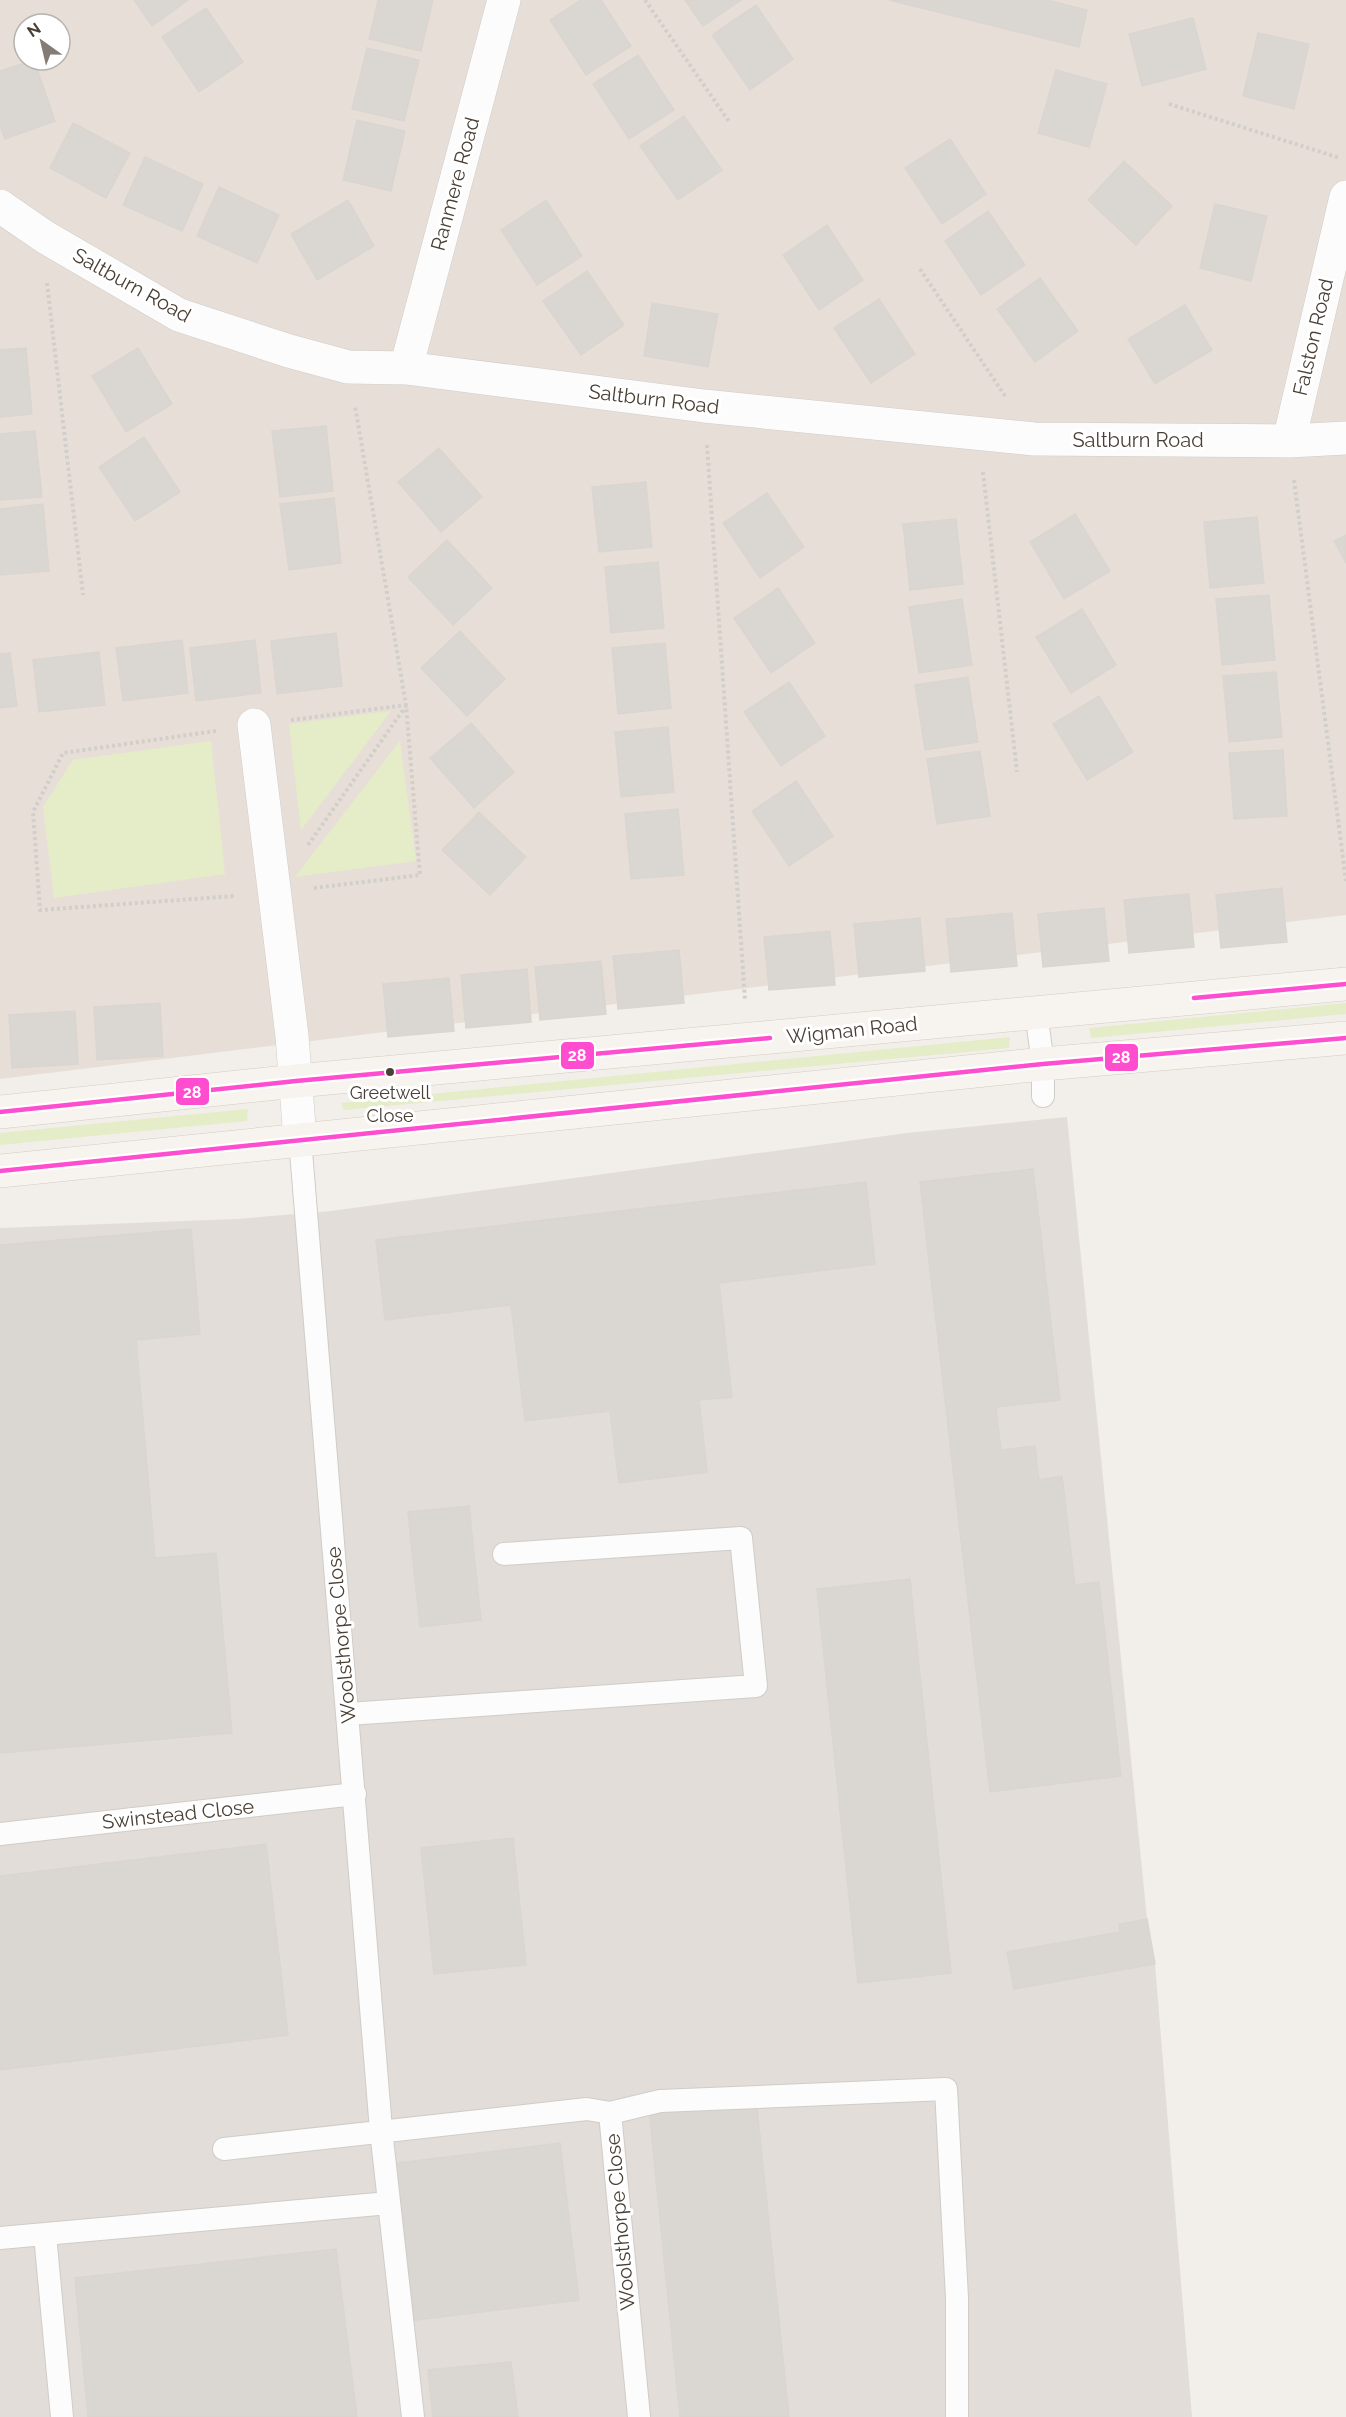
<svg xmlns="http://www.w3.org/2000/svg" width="1346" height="2417" font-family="Raleway,sans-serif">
<rect width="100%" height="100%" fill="#f2eeea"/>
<path fill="#e7dfd7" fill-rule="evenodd" d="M 0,0 L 1346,0 L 1346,915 L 0,1079 ZM 24,24 L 60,24 L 60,60 L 24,60 Z"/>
<path fill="#e2ddd8" d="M 1067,1117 L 1147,1919 L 1155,1964 L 1192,2417 L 0,2417 L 0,1228 L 237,1219 L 331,1211 L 907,1133 Z"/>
<path fill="#e4edc8" d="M 391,711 L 301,830 L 289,724 Z
M 211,741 L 225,874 L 54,898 L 43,807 L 73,760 Z
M 400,741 L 416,861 L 295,877 Z
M 1346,1003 L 1346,1014 L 1091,1038 L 1089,1028 Z
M 1010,1037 L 1009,1048 L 344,1110 L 341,1103 Z
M 248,1109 L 247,1121 L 0,1145 L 0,1133 Z"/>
<path fill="#dad6d1" stroke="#dbd5d0" stroke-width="1.5" d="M 134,0 L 188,0 L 152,26 Z
M 378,0 L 433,0 L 421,51 L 369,39 Z
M 581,0 L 601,0 L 631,46 L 586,75 L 550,20 Z
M 685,0 L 741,0 L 703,26 Z
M 889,0 L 1047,0 L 1087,10 L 1079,47 Z
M 756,5 L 793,59 L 750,90 L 712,35 Z
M 206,8 L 243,62 L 199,92 L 162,37 Z
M 1193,18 L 1206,69 L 1142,86 L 1129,34 Z
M 1258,33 L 1309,44 L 1294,109 L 1243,96 Z
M 367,48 L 419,60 L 404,121 L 352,109 Z
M 638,55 L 674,110 L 629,139 L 593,84 Z
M 34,60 L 55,121 L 5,139 L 0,125 L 0,71 Z
M 1056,70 L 1107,84 L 1089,147 L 1038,133 Z
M 684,116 L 722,170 L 678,200 L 640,146 Z
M 357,120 L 405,131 L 391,191 L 343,180 Z
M 73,123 L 130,153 L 106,198 L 50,168 Z
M 950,139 L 986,194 L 942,224 L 905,168 Z
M 145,157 L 203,184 L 182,231 L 123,205 Z
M 1124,161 L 1172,206 L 1136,245 L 1088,200 Z
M 219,187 L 279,215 L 257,263 L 197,236 Z
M 348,200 L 374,246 L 317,280 L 291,234 Z
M 546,200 L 582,256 L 537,285 L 501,230 Z
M 1215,204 L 1267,216 L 1251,281 L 1200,268 Z
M 988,211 L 1025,265 L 981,295 L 945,241 Z
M 827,225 L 863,280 L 819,310 L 783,255 Z
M 587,271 L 624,325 L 581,355 L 543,301 Z
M 1040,278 L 1078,331 L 1035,362 L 997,309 Z
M 879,299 L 915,354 L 871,383 L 834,328 Z
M 652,303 L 718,314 L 708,367 L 644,356 Z
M 1185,305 L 1212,350 L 1155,384 L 1128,339 Z
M 26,348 L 32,414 L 0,417 L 0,350 Z
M 138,348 L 172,404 L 126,432 L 92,376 Z
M 326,426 L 333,491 L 280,497 L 272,431 Z
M 35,431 L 42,497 L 0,500 L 0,434 Z
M 144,437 L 180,492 L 135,521 L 99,467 Z
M 439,448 L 482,497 L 441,532 L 398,482 Z
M 646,482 L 652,547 L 599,552 L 592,487 Z
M 767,493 L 804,547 L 760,578 L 723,523 Z
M 334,498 L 341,563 L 289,570 L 280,504 Z
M 43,504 L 49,571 L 0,575 L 0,509 Z
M 1075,514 L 1110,571 L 1064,599 L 1030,542 Z
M 1257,517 L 1264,583 L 1210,588 L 1204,522 Z
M 956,519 L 963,584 L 910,590 L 903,524 Z
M 1346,535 L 1346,563 L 1334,541 Z
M 447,540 L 492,588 L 453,625 L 408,577 Z
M 658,562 L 664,628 L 611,633 L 605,567 Z
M 778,588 L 815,643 L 771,673 L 734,618 Z
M 1269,595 L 1275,660 L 1222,665 L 1216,599 Z
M 962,599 L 972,665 L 919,673 L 909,607 Z
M 1082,609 L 1116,665 L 1071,693 L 1036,637 Z
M 460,631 L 505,679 L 467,716 L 421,668 Z
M 336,633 L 342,686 L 277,694 L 271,641 Z
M 182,640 L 188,693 L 123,701 L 116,648 Z
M 255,640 L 261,693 L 196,701 L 190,648 Z
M 665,643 L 671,708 L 618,714 L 612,648 Z
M 99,652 L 105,705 L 39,712 L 33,660 Z
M 10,653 L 17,706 L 0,708 L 0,654 Z
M 1276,672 L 1282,737 L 1229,742 L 1223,676 Z
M 968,677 L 978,742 L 925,750 L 915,685 Z
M 789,682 L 825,736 L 781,766 L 744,712 Z
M 1099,696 L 1133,752 L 1087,780 L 1053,724 Z
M 471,723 L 514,772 L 474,808 L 430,758 Z
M 668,727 L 674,792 L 621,797 L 615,732 Z
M 1283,750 L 1287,816 L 1234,819 L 1229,753 Z
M 980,751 L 990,816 L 937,824 L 927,759 Z
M 796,781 L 833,836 L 789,866 L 752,811 Z
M 678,809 L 684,875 L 631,879 L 625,814 Z
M 479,812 L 526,857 L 490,895 L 442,850 Z
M 1282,888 L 1287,942 L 1221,948 L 1216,895 Z
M 1189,894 L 1194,947 L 1129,953 L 1124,900 Z
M 1104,908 L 1109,961 L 1043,967 L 1038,914 Z
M 1012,913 L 1017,966 L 951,972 L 946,919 Z
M 920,918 L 925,971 L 859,977 L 854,924 Z
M 830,931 L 835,985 L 769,990 L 764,937 Z
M 679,950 L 684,1003 L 618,1009 L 613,956 Z
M 601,961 L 606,1014 L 540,1020 L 535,967 Z
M 527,969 L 531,1022 L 466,1028 L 461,975 Z
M 449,978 L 454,1031 L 388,1037 L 383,984 Z
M 160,1003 L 163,1056 L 97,1060 L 94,1007 Z
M 75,1011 L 78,1064 L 12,1068 L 9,1015 Z
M 1033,1169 L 1060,1400 L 996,1407 L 1001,1450 L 1035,1446 L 1039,1480 L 1062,1476 L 1075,1585 L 1099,1582 L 1121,1776 L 990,1792 L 920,1182 Z
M 866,1182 L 875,1264 L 719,1283 L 732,1397 L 699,1400 L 707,1472 L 619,1483 L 610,1411 L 525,1421 L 511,1305 L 385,1320 L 376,1240 Z
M 191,1229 L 200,1334 L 136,1340 L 155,1558 L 216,1553 L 232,1733 L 0,1753 L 0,1245 Z
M 469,1506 L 481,1620 L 420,1627 L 408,1512 Z
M 910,1579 L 951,1973 L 858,1983 L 817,1589 Z
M 513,1838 L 526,1965 L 434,1974 L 421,1848 Z
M 266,1844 L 288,2035 L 0,2070 L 0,1876 Z
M 1147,1919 L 1155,1964 L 1014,1989 L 1007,1952 L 1120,1932 L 1119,1924 Z
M 756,2098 L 789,2417 L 680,2417 L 649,2109 Z
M 560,2143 L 579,2300 L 409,2321 L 390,2164 Z
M 336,2249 L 357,2417 L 88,2417 L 75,2278 Z
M 511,2362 L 518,2417 L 433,2417 L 428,2370 Z"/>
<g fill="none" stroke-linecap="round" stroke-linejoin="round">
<g stroke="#d0ccc8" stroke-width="24">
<path id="lane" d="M 1036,1012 L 1043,1064 L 1043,1096
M 300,1139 L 381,2130 L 413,2417
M 348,1714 L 756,1686 L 741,1538 L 504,1554
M 0,1834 L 355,1794
M 610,2113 L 660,2101 L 946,2089 L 957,2298 L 957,2417
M 224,2149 L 587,2109 L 610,2113 L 639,2417
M 45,2235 L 62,2417
M 0,2238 L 389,2203"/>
</g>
<g stroke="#d0ccc8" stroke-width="34">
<path id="street" d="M 0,206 L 45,237 L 179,315 L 289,351 L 348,367 L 406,368 L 704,406 L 1034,439 L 1289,441 L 1346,438
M 406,368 L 504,0
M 1289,441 L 1346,197
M 254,725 L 292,1036 L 300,1139"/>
</g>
<g stroke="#d4ccc2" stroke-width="34">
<path id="secondary" d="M 0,1112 L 296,1081 L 1346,984
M 0,1171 L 1043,1064 L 1346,1038"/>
</g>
<path stroke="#d2ceca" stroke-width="4" stroke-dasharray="3 3" stroke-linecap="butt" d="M 645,0 L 730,123
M 1169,104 L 1340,158
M 920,269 L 1005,396
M 47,283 L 83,595
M 707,445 L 745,1000
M 983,472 L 1017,772
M 1294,480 L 1346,881
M 291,720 L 406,705
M 216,731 L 63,753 L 33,812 L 40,910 L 235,896
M 308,845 L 406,706
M 314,888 L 420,875 L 406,705 L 355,406"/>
<use href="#lane" stroke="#fdfcfc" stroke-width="22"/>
<use href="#street" stroke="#fdfcfc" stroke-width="33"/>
<use href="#secondary" stroke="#f7f4ef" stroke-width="33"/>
<g stroke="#fff" stroke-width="9">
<path id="bus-1" d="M 1194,998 L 1346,984
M 0,1112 L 296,1081 L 770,1038
M 0,1171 L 1043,1064 L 1346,1038"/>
</g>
<use href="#bus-1" stroke="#ff4dcf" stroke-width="4.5"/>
</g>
<circle fill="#493f35" stroke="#fff" stroke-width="2" cx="390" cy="1072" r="5"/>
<g text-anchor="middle" stroke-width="6" stroke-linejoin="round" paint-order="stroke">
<g font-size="18" fill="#493f35" stroke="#fff">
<text x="390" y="1099">Greetwell<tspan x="390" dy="23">Close</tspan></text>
</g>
<g font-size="20" fill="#493f35" stroke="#fff">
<text transform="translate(455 184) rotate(-75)" y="7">Ranmere Road</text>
<text transform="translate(132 285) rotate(29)" y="7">Saltburn Road</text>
<text transform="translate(1313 337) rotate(-77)" y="7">Falston Road</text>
<text transform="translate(654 399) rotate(7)" y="7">Saltburn Road</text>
<text x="1138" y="447">Saltburn Road</text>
<text transform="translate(852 1030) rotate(-6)" y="7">Wigman Road</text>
<text transform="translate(341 1635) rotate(-95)" y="7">Woolsthorpe Close</text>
<text transform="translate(178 1814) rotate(-6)" y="7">Swinstead Close</text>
<text transform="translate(620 2222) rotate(-95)" y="7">Woolsthorpe Close</text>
</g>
</g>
<g stroke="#fff" stroke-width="2">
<rect x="560" y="1041" width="35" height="29" rx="6" fill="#ff4dcf"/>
<rect x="1104" y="1043" width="35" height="29" rx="6" fill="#ff4dcf"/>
<rect x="175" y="1077" width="35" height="29" rx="6" fill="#ff4dcf"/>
</g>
<g font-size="16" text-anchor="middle" font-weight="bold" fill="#fff">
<text x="577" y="1061">28</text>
<text x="1121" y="1063">28</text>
<text x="192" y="1098">28</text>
</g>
<g transform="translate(42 42) rotate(326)"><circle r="28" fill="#ffffff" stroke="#b6b2ae" stroke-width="1.5"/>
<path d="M0-4.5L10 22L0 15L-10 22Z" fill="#847c74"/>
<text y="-9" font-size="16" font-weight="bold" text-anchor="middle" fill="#493f35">N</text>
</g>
</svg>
